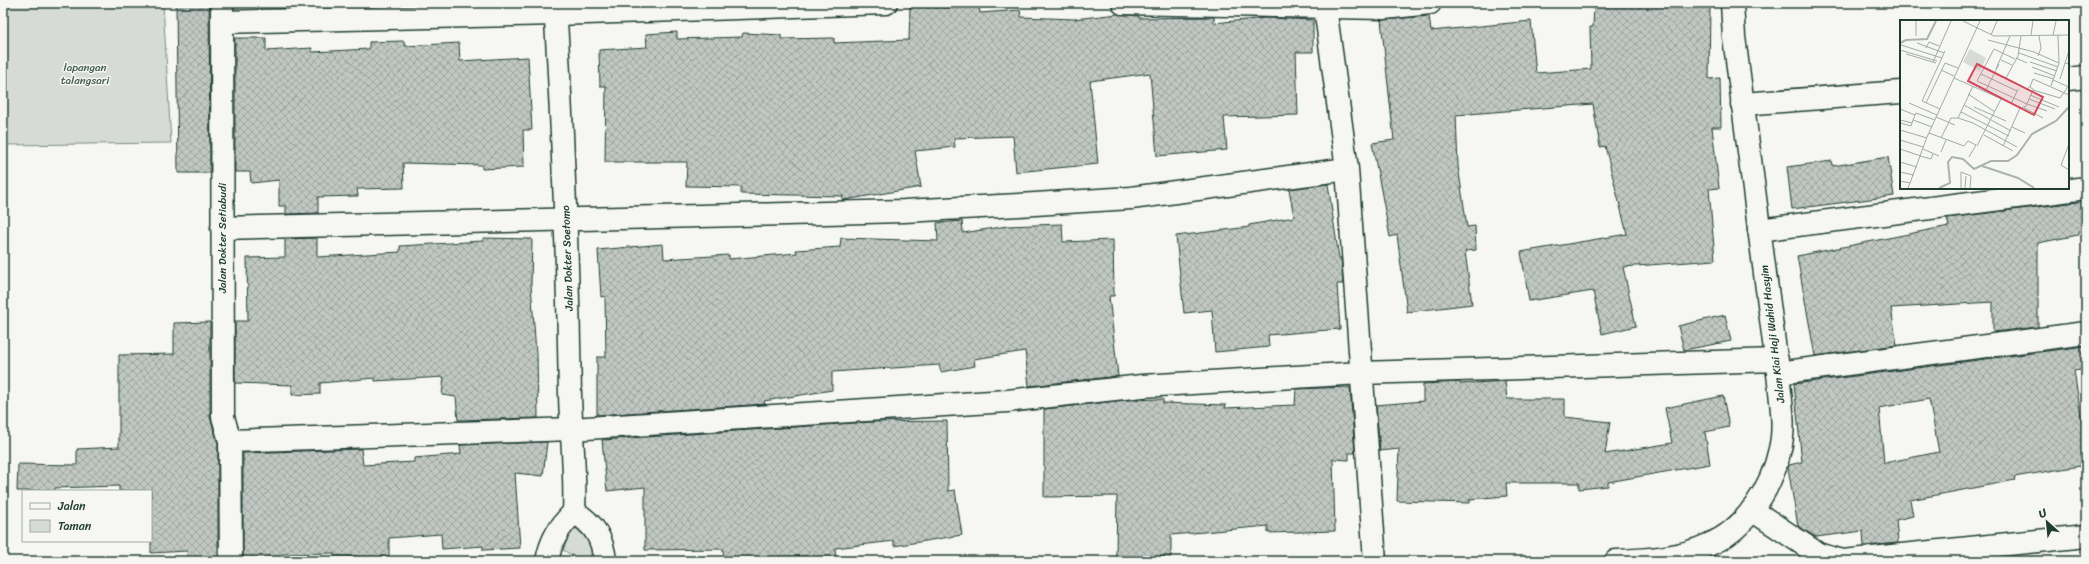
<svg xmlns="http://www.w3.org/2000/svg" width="2089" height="564" font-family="Sriracha,sans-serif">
<defs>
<pattern id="building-cross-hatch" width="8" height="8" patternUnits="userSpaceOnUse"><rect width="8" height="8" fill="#c1c8c3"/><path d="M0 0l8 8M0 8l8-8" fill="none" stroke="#9ca49f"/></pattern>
</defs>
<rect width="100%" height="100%" fill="#f6f6f2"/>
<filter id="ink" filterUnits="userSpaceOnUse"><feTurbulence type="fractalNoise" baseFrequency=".025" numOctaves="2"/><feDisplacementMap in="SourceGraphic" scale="8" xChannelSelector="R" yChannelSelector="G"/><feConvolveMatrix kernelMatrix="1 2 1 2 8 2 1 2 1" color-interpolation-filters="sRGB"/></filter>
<g filter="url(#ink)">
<path fill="#d6dbd6" stroke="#7a8c85" d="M 3,3 L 163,3 L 171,143 L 3,145 Z
M 573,526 L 592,543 L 590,561 L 582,561 L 563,550 Z"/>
<path fill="url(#building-cross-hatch)" stroke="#1f3d34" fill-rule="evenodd" d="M 176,3 L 209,3 L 210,173 L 178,173 Z
M 1594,3 L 1710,5 L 1709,79 L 1720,78 L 1721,127 L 1712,127 L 1719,188 L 1709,189 L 1715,260 L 1623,267 L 1636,326 L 1602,334 L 1593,291 L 1529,301 L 1521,252 L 1627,234 L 1605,146 L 1600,147 L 1593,104 L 1456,115 L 1458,166 L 1467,227 L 1475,226 L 1476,250 L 1465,251 L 1472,304 L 1407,312 L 1397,235 L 1390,237 L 1372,143 L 1394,140 L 1381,20 L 1429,16 L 1431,31 L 1531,21 L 1536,73 L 1591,69 L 1590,27 L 1593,27 Z
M 979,5 L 980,13 L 1020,10 L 1021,17 L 1074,19 L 1118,14 L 1139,16 L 1139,18 L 1214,17 L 1214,23 L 1266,18 L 1313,20 L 1313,52 L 1296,52 L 1298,115 L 1224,117 L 1227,150 L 1157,156 L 1150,73 L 1090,81 L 1098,164 L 1016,172 L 1013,136 L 954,138 L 955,147 L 915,151 L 921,187 L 844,200 L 842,200 L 843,196 L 741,194 L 741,187 L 686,186 L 687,162 L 605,162 L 606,86 L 600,86 L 599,50 L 647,47 L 646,34 L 677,32 L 677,39 L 742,37 L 743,33 L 781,35 L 781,39 L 834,38 L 834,43 L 909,40 L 910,6 L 956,8 Z
M 235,38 L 266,38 L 266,51 L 312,48 L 312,52 L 369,49 L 369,42 L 404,41 L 405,46 L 459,43 L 460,61 L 528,57 L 532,130 L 523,130 L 524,167 L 482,169 L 482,165 L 403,163 L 404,188 L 357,189 L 358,196 L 318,197 L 318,213 L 286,214 L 286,206 L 279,206 L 279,180 L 251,183 L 250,172 L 235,172 Z
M 1888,157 L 1894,196 L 1792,209 L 1787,167 L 1832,161 L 1833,166 Z
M 1328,184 L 1339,258 L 1341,258 L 1343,284 L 1337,284 L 1340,329 L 1268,335 L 1269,347 L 1215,352 L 1212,310 L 1184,313 L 1176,236 L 1249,227 L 1249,225 L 1294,217 L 1289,189 Z
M 2086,201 L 2086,231 L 2078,232 L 2078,235 L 2038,243 L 2038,327 L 1993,332 L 1993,302 L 1891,308 L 1897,345 L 1815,356 L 1797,256 L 1949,226 L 1947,218 Z
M 962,221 L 963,233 L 1007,226 L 1062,224 L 1063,242 L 1113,240 L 1114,296 L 1109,296 L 1118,376 L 1029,386 L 1025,351 L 974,359 L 975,366 L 941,372 L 939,365 L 832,372 L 832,390 L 764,401 L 765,404 L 597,415 L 597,357 L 606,357 L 605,296 L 601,297 L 598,250 L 663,244 L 664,259 L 729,255 L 729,259 L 797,253 L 796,250 L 840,247 L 841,238 L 938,241 L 937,223 Z
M 317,238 L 317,257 L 400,252 L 400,246 L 483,241 L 483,238 L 532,239 L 531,284 L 536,353 L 537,353 L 538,418 L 458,420 L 456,397 L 442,395 L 444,377 L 375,381 L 375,378 L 320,383 L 320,394 L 292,395 L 292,385 L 235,383 L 235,321 L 248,321 L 247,258 L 285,257 L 285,239 Z
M 1725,315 L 1731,341 L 1684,350 L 1678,326 Z
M 210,322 L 210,417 L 218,443 L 218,561 L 188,561 L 187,551 L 151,553 L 151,491 L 119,491 L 119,486 L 55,488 L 55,491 L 17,491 L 18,464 L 77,465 L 77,449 L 119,447 L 119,355 L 174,354 L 174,323 Z
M 2086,346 L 2086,369 L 2074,371 L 2086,447 L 2086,465 L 2014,477 L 2015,480 L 1910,500 L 1913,516 L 1896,520 L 1898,543 L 1864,546 L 1863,531 L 1816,537 L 1798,526 L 1788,468 L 1789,465 L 1802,462 L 1794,384 ZM 1929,399 L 1939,452 L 1884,463 L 1879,408 Z
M 1505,381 L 1507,399 L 1565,399 L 1565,417 L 1610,422 L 1605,454 L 1672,443 L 1665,408 L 1723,396 L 1729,427 L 1705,432 L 1710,464 L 1608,482 L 1608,486 L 1579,489 L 1579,483 L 1506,483 L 1507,496 L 1470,499 L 1470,503 L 1397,501 L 1399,449 L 1380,451 L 1376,405 L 1423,401 L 1423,384 L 1460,382 L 1460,384 Z
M 1350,387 L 1355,453 L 1349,453 L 1349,460 L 1333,459 L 1335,531 L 1268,533 L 1268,526 L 1171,535 L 1171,557 L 1116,556 L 1117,496 L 1044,497 L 1044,409 L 1126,400 L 1163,399 L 1163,403 L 1226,405 L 1225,408 L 1295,405 L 1296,389 Z
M 947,421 L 948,491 L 955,490 L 962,535 L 894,546 L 894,541 L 835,548 L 836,559 L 807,561 L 807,556 L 724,560 L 723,549 L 645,550 L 645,487 L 607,491 L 602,440 L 870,422 Z
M 547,442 L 543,476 L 515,473 L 520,548 L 483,550 L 483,546 L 442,549 L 441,534 L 389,538 L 389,557 L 334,556 L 334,553 L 282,554 L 282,558 L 243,560 L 243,453 L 361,449 L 363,465 L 414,462 L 414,458 L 461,454 L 460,445 Z"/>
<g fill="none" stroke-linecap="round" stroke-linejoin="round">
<g stroke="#1f3d34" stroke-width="25">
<path id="minor" d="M 222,3 L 223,417 L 230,441 L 571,429 L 1007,401 L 1142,386 L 1361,373 L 1777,360
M 1123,3 L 1384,8 L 1430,3
M 1325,7 L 1347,169 L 1375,561
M 222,22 L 556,14 L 886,3
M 2068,79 L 2086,77
M 1742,104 L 1901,92
M 222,228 L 904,211 L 1019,205 L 1131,198 L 1347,169
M 1759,230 L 2086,188
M 1778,373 L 2086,333
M 230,441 L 231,561
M 1752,510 L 1818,554 L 1843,561 L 2086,536"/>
</g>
<g stroke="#1f3d34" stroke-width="25">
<path id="tertiary" d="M 555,3 C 563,134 568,264 570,395 C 571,435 576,472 574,512
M 574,512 C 594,523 603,539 605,561
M 547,561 C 551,540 559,527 574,512
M 1616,561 C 1646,560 1680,558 1708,545 C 1746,530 1772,487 1780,449 C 1786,425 1780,397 1778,373 L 1734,37 L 1732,3"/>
</g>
<use href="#minor" stroke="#f6f6f2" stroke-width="22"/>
<use href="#tertiary" stroke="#f6f6f2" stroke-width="22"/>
</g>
</g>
<g text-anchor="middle" stroke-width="3" stroke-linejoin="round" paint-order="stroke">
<g font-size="11" fill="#445d54" stroke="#f6f6f2">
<text x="85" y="71">lapangan<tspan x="85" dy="13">talangsari</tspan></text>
</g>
<g font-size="11" fill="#1f3d34" stroke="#f6f6f2">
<text transform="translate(222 238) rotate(-90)" y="4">Jalan Dokter Setiabudi</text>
<text transform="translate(567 258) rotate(-92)" y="4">Jalan Dokter Soetomo</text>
<text transform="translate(1772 334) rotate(-97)" y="4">Jalan Kiai Haji Wahid Hasyim</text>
</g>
</g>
<g transform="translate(1900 20)">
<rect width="169" height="169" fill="#f6f6f2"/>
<path d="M 70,29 L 86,38 L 80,51 L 63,42 Z" fill="#d6dbd6"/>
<path fill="none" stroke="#aab3ae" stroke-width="2" d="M 0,23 L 6,20 L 27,19 L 36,1M 82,146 L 118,158 L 134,168M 39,168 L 50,163 L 48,142 L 52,137 L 63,139 L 74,149 L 91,141 L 108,141 L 117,135 L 132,114 L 156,101 L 169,87"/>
<path fill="none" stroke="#a0aca6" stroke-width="1" d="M 63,1 L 94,16 L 169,15M 91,15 L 97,1M 131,15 L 133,1M 153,15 L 156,1M 16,16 L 16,1M 88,20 L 134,32 L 159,43M 17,23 L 44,33M 1,25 L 42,38M 26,28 L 29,22 L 39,26M 0,30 L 37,41M 169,31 L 165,43 L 169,44M 119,33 L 158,47M 6,34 L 36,43M 138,36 L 141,28 L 139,16M 116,38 L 127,43M 115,39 L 94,29 L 77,61 L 127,84M 101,40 L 112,45M 33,42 L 51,1M 130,42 L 157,51M 45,43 L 58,48M 132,47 L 155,56M 84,48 L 106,58 L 118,36 L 121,16M 96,49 L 110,16M 41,50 L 54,56M 134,53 L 154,59M 81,54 L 117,71M 54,58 L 122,88 L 126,86 L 133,70 L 160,78 L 169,65M 105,58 L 127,69 L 130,66M 160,59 L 165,43M 153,60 L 169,67M 151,66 L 159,43 L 158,15M 134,70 L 130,67 L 133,59 L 169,75M 85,72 L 99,44M 68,74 L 95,92M 130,75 L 159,87M 129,79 L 155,89M 9,83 L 37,95M 26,83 L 45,43M 111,84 L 118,69M 127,84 L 147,91M 64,85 L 111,111M 74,87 L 106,101M 124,88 L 143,98M 0,89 L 15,95M 40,89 L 22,81 L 45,31M 61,92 L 109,116M 36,97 L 55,105M 58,98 L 73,66M 0,100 L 12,103M 13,100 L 16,93 L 35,100M 0,103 L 11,106 L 13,100 L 32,107M 112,107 L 125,113M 0,110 L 27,118M 29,113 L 64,126 L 68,121 L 76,125 L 69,137M 84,115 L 113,131M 41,118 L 51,98 L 58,98 L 73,103 L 117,127M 0,120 L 23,127M 169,124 L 161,145 L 169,150M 77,126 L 101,79M 103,126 L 120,88M 0,129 L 21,136M 23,129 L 39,136M 41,132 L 46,120M 20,136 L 31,139 L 33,134M 0,142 L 17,147M 0,152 L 14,155M 61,152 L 71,156 L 70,168M 0,161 L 10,163 L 8,168M 10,163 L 27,117 L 80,1M 61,168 L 61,152M 65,168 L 66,156"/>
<path fill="#d1495b" fill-opacity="0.15" stroke="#d1495b" stroke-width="2" d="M 77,44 L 143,77 L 134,95 L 68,61 Z"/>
<rect width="169" height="169" fill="none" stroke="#1f3d34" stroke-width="2"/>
</g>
<rect width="2089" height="564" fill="none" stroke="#f6f6f2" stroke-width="16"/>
<rect x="8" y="8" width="2073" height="548" fill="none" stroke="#1f3d34" stroke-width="1.5" filter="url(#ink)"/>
<rect x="22" y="490" width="130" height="52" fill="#f6f6f2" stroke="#a0aca6"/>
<rect x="30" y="503" width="20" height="6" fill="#f6f6f2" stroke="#a0aca6"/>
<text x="58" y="510" font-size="12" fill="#1f3d34">Jalan</text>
<rect x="30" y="520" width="20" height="12" fill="#d6dbd6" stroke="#a0aca6"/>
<text x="58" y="530" font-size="12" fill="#1f3d34">Taman</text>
<g transform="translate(2047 522) rotate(333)" stroke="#f6f6f2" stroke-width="3" paint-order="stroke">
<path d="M0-3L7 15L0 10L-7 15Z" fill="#1f3d34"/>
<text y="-6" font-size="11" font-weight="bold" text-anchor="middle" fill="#1f3d34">U</text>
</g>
</svg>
